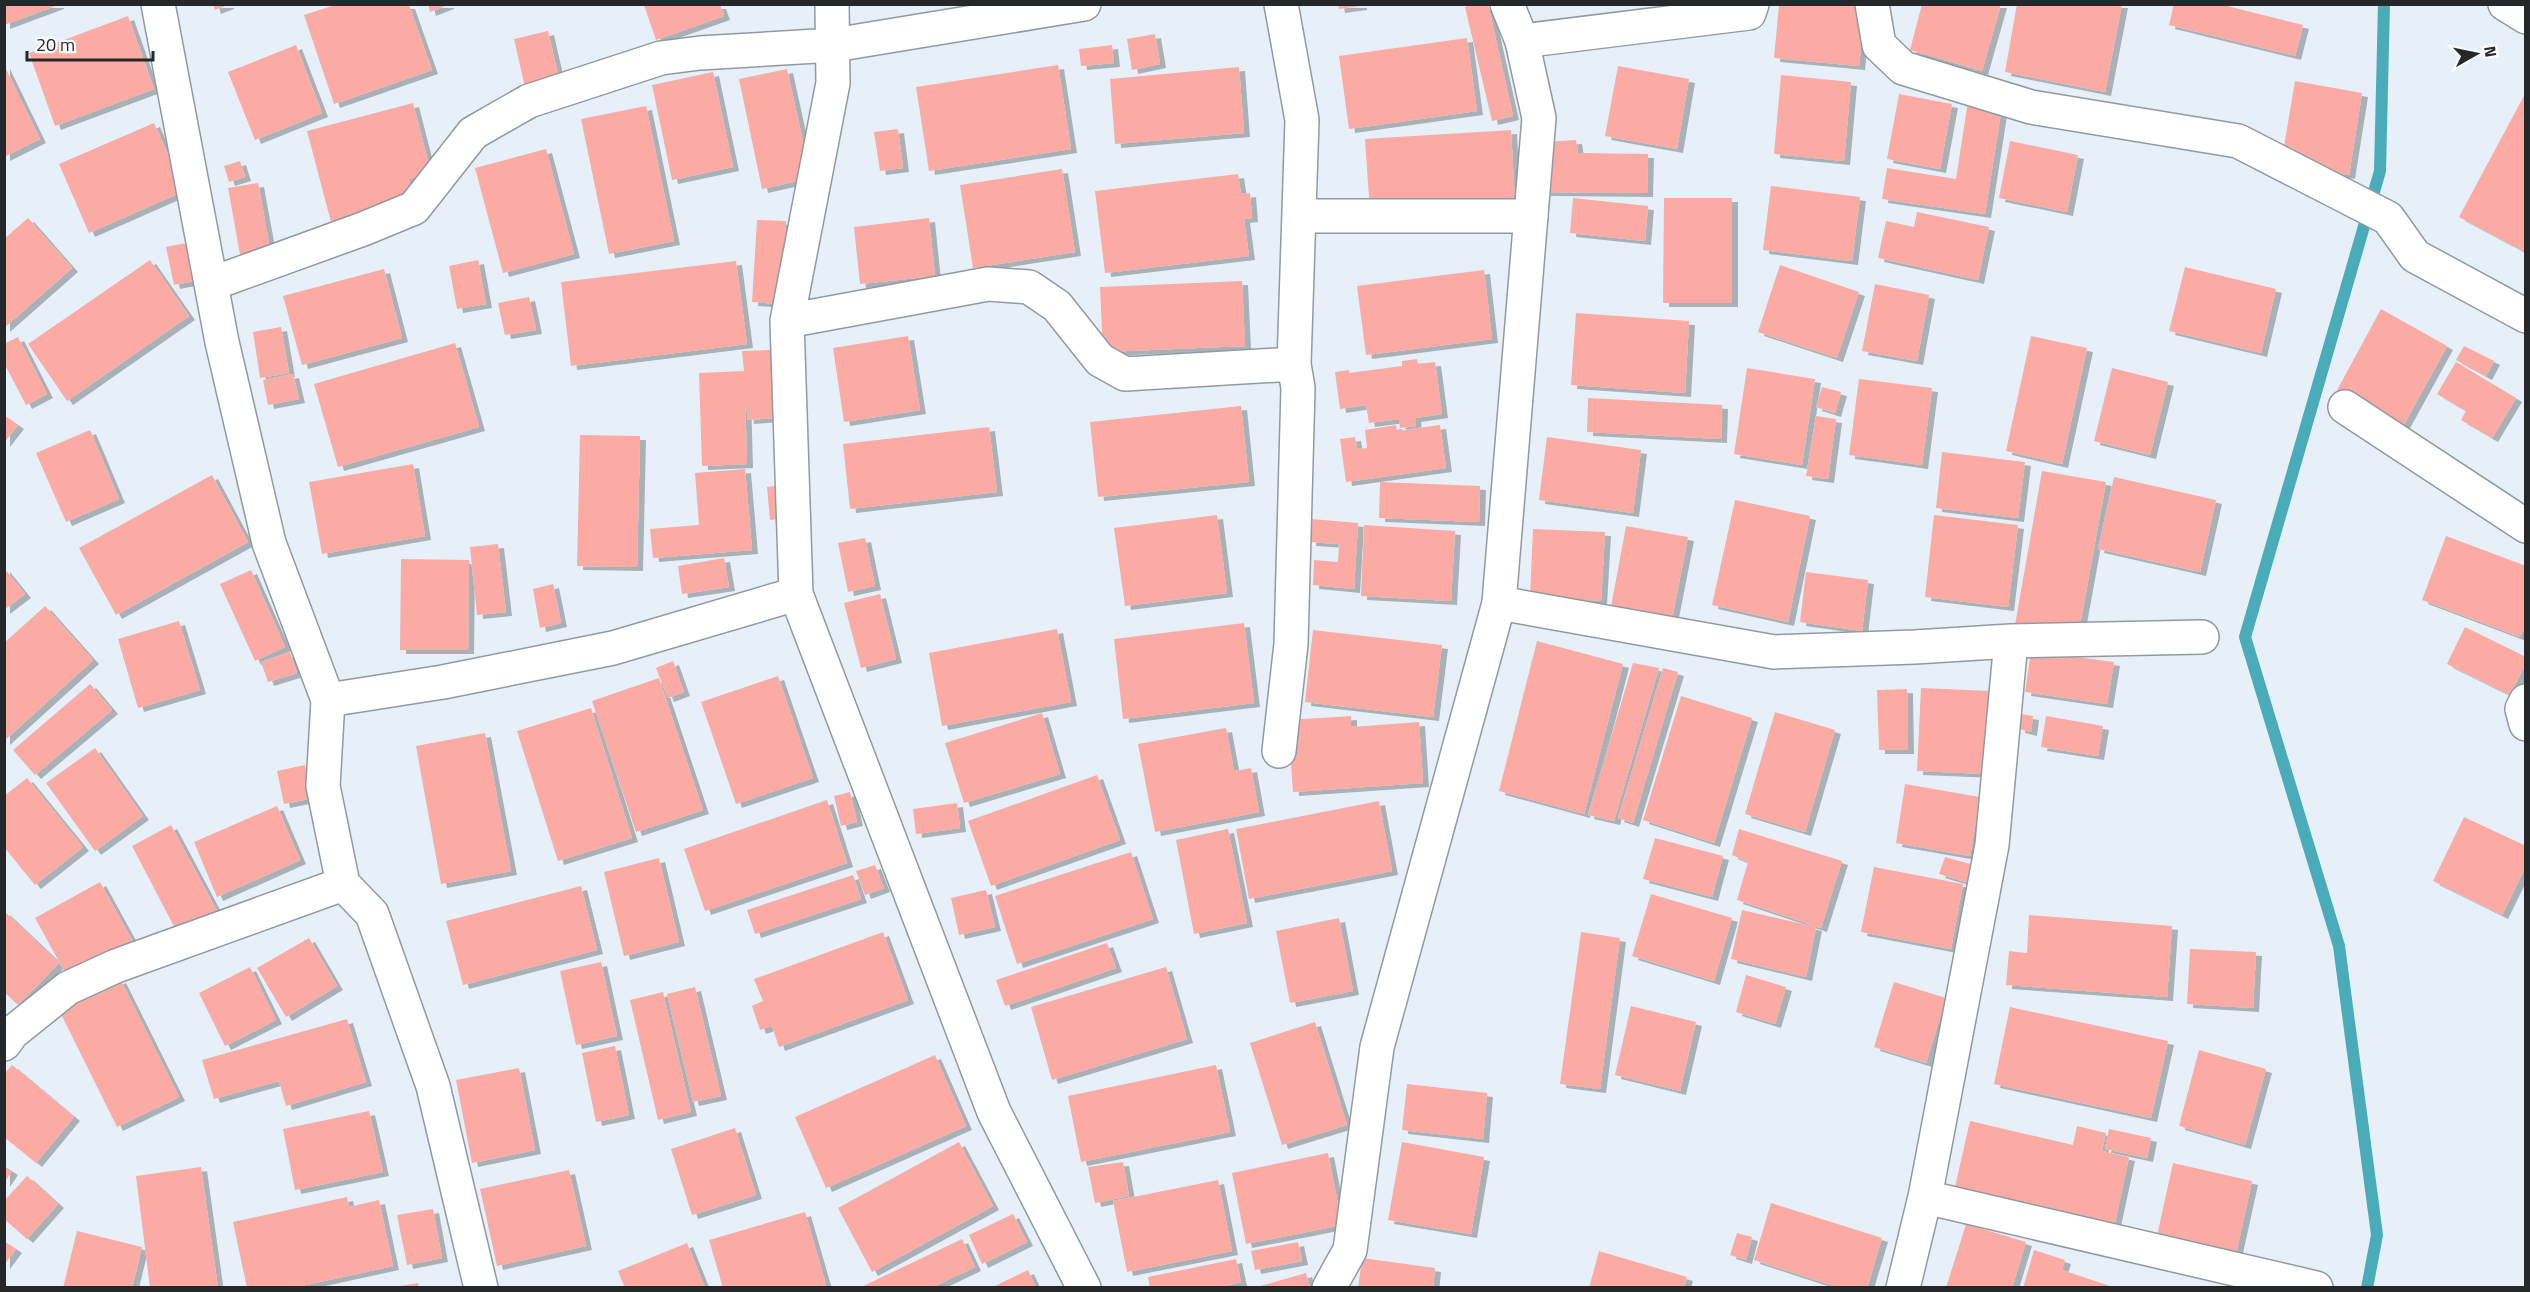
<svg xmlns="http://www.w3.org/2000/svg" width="2530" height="1292" font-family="'Titillium Web',sans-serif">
<defs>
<filter id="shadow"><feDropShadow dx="6" dy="4" stdDeviation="0" flood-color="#0004"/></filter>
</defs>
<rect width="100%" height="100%" fill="#e7f0f8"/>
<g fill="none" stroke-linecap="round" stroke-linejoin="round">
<path stroke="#4bacb9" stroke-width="12" d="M 2367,1288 L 2377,1235 L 2339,946 L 2245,637 L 2380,171 L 2384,4"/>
</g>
<path fill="#fbaba4" filter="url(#shadow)" d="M 4,4 L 58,4 L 58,5 L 4,25 Z
M 213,4 L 228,4 L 228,5 L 215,10 Z
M 428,4 L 448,4 L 448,5 L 430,12 Z
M 1338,4 L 1361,4 L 1361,6 L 1339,9 Z
M 1475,4 L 1488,4 L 1513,116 L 1492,121 L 1465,7 Z
M 1922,4 L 2001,4 L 1982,71 L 1910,50 Z
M 2017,4 L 2122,4 L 2105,92 L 2005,72 Z
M 2174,4 L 2219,4 L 2303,25 L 2295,56 L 2169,25 Z
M 335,5 L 409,5 L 432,70 L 334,104 L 304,15 Z
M 644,5 L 720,5 L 724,16 L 656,40 Z
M 1779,5 L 1865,5 L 1859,66 L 1774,58 Z
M 128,16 L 154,89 L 55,126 L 29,53 Z
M 548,31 L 561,88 L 527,96 L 514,39 Z
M 1155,34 L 1160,64 L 1132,70 L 1127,39 Z
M 1467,38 L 1477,111 L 1349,129 L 1339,56 Z
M 296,45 L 322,113 L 255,140 L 228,72 Z
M 1112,45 L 1114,63 L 1081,66 L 1079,49 Z
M 4,65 L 40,139 L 4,157 Z
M 1058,65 L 1071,149 L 929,171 L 916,87 Z
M 1618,66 L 1689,79 L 1677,149 L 1605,136 Z
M 1239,67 L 1244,133 L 1115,144 L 1110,79 Z
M 787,69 L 811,178 L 762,189 L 739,79 Z
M 713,72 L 733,167 L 672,180 L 652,85 Z
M 1781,75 L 1851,82 L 1844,161 L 1774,154 Z
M 2295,81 L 2362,93 L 2349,175 L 2281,164 Z
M 2526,92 L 2526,246 L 2523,251 L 2459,217 Z
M 1899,94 L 1952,104 L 1940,169 L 1887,159 Z
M 1968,101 L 2002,106 L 1985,214 L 1882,199 L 1887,168 L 1956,179 Z
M 413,103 L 431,173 L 409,179 L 414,199 L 331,222 L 307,131 Z
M 646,106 L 674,241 L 609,254 L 581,119 Z
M 154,123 L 184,191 L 89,233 L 59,164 Z
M 898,129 L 903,168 L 880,171 L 874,132 Z
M 1511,130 L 1515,204 L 1370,212 L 1365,139 Z
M 1576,140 L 1578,153 L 1648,154 L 1647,193 L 1545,192 L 1545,142 Z
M 2010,141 L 2078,155 L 2067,212 L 1999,198 Z
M 546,149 L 574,254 L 503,273 L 475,168 Z
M 240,161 L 245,177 L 229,182 L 224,166 Z
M 1062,169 L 1075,252 L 973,268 L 960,185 Z
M 1238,174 L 1241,194 L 1250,193 L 1252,218 L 1244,219 L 1249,256 L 1105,273 L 1095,191 Z
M 258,183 L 271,254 L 241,260 L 228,188 Z
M 1771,186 L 1860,197 L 1852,261 L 1763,250 Z
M 1573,198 L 1648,206 L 1645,241 L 1570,233 Z
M 1664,198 L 1732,198 L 1732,303 L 1663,303 Z
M 1917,212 L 1989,227 L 1978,280 L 1878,258 L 1886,221 L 1914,227 Z
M 28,218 L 72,268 L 4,328 L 4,239 Z
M 929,218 L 935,276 L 860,284 L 854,227 Z
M 757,220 L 786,221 L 781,304 L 752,302 Z
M 186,243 L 194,281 L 174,285 L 166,247 Z
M 150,260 L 189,316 L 67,401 L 28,344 Z
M 478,260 L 486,304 L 457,309 L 449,266 Z
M 736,261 L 747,344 L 571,366 L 561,282 Z
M 1780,265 L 1859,292 L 1837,358 L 1758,332 Z
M 2185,267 L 2276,289 L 2261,353 L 2169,331 Z
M 384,269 L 402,338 L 302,365 L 283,296 Z
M 1484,270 L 1492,339 L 1366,355 L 1357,286 Z
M 1242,281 L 1245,346 L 1103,352 L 1100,287 Z
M 1875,284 L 1929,295 L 1917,361 L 1862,351 Z
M 529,297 L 536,330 L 505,335 L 498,303 Z
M 2381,309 L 2447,346 L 2402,428 L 2336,392 Z
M 1576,313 L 1689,321 L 1685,393 L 1571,385 Z
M 281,327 L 289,373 L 260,378 L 253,332 Z
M 908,336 L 920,410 L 844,422 L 833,348 Z
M 2031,336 L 2087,348 L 2062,464 L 2006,451 Z
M 18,337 L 47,394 L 26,405 L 4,363 L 4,344 Z
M 455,343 L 479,427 L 338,467 L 314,384 Z
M 2464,346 L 2494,361 L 2486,376 L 2456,360 Z
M 770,350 L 775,418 L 748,420 L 745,394 L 747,464 L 702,466 L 699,373 L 744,371 L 742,351 Z
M 1417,359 L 1418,364 L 1435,362 L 1442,414 L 1415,418 L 1416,426 L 1400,428 L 1399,419 L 1369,423 L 1366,405 L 1340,409 L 1335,372 L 1349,370 L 1349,373 L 1402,366 L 1402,361 Z
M 2456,362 L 2516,398 L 2492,438 L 2461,420 L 2466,411 L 2437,394 Z
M 1747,368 L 1815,379 L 1802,465 L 1734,454 Z
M 2112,368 L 2168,382 L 2150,455 L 2094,441 Z
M 293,374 L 299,399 L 268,405 L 263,380 Z
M 1859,379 L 1932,388 L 1922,465 L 1849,455 Z
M 1822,387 L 1841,392 L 1835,413 L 1816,407 Z
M 1588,398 L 1722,405 L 1721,439 L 1587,432 Z
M 1241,406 L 1249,482 L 1098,497 L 1090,422 Z
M 4,415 L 18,425 L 4,443 Z
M 1816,416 L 1836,419 L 1828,479 L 1806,476 Z
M 1396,425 L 1397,431 L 1440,425 L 1446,468 L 1346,482 L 1340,439 L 1355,437 L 1357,449 L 1367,448 L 1365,430 Z
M 989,427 L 997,492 L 850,509 L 843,444 Z
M 90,430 L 119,499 L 66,522 L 36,453 Z
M 580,435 L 640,436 L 637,567 L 577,566 Z
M 1547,437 L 1641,450 L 1633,513 L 1539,500 Z
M 1942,452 L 2025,462 L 2018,518 L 1936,508 Z
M 413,464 L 425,536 L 322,554 L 309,482 Z
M 745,469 L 752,550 L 653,558 L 650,529 L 699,525 L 695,473 Z
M 2042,471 L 2106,482 L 2078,636 L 2015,625 Z
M 212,475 L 248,542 L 116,615 L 79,548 Z
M 2114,477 L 2216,500 L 2200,572 L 2098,549 Z
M 1380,482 L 1480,486 L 1479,522 L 1379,518 Z
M 783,485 L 786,518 L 770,520 L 767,487 Z
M 1735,500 L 1810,516 L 1788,622 L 1712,605 Z
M 1217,515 L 1227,593 L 1125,606 L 1114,528 Z
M 1934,515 L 2018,525 L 2008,607 L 1925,597 Z
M 1312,519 L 1358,523 L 1354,589 L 1313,585 L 1314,560 L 1338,562 L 1339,544 L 1310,542 Z
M 1364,525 L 1455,531 L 1451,601 L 1361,596 Z
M 1626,526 L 1688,537 L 1671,624 L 1610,612 Z
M 1533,529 L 1605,532 L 1601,601 L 1530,597 Z
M 2446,536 L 2526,566 L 2526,624 L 2520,637 L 2422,600 Z
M 865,538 L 875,586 L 848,592 L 838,543 Z
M 498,544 L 506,612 L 477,615 L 470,547 Z
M 724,558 L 729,587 L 682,594 L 678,566 Z
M 401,559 L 469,560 L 468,650 L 400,650 Z
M 4,568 L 25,594 L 4,610 Z
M 251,570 L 285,647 L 255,661 L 220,584 Z
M 1806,572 L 1868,580 L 1862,631 L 1800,622 Z
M 553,584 L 561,623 L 540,628 L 533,589 Z
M 880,594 L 896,659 L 861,668 L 844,603 Z
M 45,606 L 93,660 L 4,741 L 4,643 Z
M 179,621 L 200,690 L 138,708 L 118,639 Z
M 1244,623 L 1254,703 L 1123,719 L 1114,639 Z
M 2465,627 L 2526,657 L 2526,663 L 2510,695 L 2447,664 Z
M 1057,629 L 1071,702 L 942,726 L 929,653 Z
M 1313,630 L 1442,645 L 1433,717 L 1305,702 Z
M 1537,641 L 1623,664 L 1584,814 L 1499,791 Z
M 2031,651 L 2114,662 L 2107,704 L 2025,692 Z
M 290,652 L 297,673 L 268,682 L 261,662 Z
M 673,661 L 684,692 L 668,698 L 656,668 Z
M 1633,663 L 1659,668 L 1614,821 L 1588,815 Z
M 1663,668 L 1678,672 L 1633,823 L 1618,818 Z
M 778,676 L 813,778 L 736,804 L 701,702 Z
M 659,678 L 703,810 L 636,832 L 592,701 Z
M 90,684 L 112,710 L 35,775 L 13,750 Z
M 1921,688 L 1992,691 L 1988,774 L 1917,771 Z
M 1907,689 L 1908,750 L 1879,750 L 1877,690 Z
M 1681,696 L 1752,718 L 1714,843 L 1643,820 Z
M 591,708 L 632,838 L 558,861 L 517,731 Z
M 1775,712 L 1835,730 L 1805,832 L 1745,814 Z
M 1042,713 L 1060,774 L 964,803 L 945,743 Z
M 2021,714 L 2033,716 L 2031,732 L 2019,729 Z
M 1351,716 L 1351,727 L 1419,722 L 1423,783 L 1293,792 L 1288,720 Z
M 2046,716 L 2103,726 L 2098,756 L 2041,747 Z
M 1226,728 L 1234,771 L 1251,768 L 1259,812 L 1155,832 L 1138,744 Z
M 485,733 L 511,871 L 441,884 L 416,746 Z
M 95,748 L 143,816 L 95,851 L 46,783 Z
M 305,765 L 313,798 L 284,804 L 277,771 Z
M 1097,775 L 1120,840 L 991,886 L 968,821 Z
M 27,778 L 83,847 L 35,885 L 4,847 L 4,796 Z
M 1905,784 L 1980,797 L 1970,856 L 1896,843 Z
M 850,792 L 857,822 L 841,826 L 834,796 Z
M 827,800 L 847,863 L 705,911 L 684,849 Z
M 1379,801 L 1392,871 L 1249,899 L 1236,829 Z
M 957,803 L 960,828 L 916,834 L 913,809 Z
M 277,806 L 300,860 L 217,897 L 194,842 Z
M 2464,817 L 2526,846 L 2526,866 L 2502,915 L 2433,881 Z
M 171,825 L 219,915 L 179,936 L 132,846 Z
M 1228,829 L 1247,923 L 1194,934 L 1176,840 Z
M 1739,829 L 1842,861 L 1821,928 L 1737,900 L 1748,862 L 1732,855 Z
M 1655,838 L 1723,856 L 1712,897 L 1643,879 Z
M 1131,852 L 1153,919 L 1017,964 L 995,896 Z
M 1945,857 L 1974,865 L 1969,883 L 1939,874 Z
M 659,858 L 679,942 L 624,956 L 604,872 Z
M 875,865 L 884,888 L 865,895 L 856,871 Z
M 1874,867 L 1963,884 L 1951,949 L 1861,932 Z
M 853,875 L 861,899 L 755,934 L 747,910 Z
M 100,882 L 133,942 L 68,978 L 35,918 Z
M 581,886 L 597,950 L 463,985 L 446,921 Z
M 986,890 L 995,927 L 959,935 L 951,898 Z
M 1651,894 L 1732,918 L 1714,981 L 1632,956 Z
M 1742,910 L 1816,927 L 1806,977 L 1731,959 Z
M 4,911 L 59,963 L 18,1005 L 4,992 Z
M 2029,915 L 2172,926 L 2167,997 L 2006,985 L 2009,951 L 2027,953 Z
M 1339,918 L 1353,991 L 1290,1003 L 1276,931 Z
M 883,932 L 908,1000 L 779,1047 L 772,1026 L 760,1030 L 752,1006 L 763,1001 L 754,979 Z
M 1581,932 L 1620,938 L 1600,1089 L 1560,1084 Z
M 309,938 L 337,986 L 286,1017 L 257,968 Z
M 1107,943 L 1116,968 L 1005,1006 L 996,980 Z
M 2190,949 L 2256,952 L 2253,1008 L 2187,1004 Z
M 601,962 L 617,1036 L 576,1045 L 560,971 Z
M 250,967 L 276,1020 L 225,1046 L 199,993 Z
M 1166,967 L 1187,1039 L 1052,1080 L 1031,1007 Z
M 1746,975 L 1786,987 L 1775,1024 L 1736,1012 Z
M 120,979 L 179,1097 L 117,1127 L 59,1010 Z
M 1894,982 L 1946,998 L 1926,1063 L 1874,1047 Z
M 695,987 L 721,1096 L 693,1102 L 667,994 Z
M 663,992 L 691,1112 L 658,1120 L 630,1000 Z
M 1631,1006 L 1696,1022 L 1680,1091 L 1615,1075 Z
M 2010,1007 L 2168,1041 L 2151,1118 L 1994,1084 Z
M 347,1019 L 366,1082 L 286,1106 L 279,1081 L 214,1099 L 202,1060 Z
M 1315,1022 L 1347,1125 L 1282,1145 L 1250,1043 Z
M 615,1046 L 629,1115 L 596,1122 L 582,1053 Z
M 2199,1050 L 2266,1069 L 2245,1145 L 2179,1126 Z
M 935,1055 L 966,1126 L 826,1188 L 795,1117 Z
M 12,1065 L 74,1117 L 36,1163 L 4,1137 L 4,1074 Z
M 1216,1065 L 1230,1132 L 1081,1162 L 1068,1096 Z
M 519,1068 L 535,1150 L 472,1163 L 456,1080 Z
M 1407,1084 L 1487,1093 L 1483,1139 L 1402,1130 Z
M 369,1111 L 383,1172 L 295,1190 L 283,1129 Z
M 1970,1121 L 2073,1145 L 2077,1126 L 2106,1133 L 2102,1151 L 2129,1157 L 2114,1227 L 1954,1191 Z
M 735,1128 L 756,1195 L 692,1215 L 671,1149 Z
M 2109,1129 L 2151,1138 L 2147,1158 L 2105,1149 Z
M 959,1142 L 993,1206 L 872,1272 L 838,1208 Z
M 1402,1142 L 1484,1157 L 1471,1234 L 1388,1220 Z
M 1328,1153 L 1342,1225 L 1246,1244 L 1232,1173 Z
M 1123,1162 L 1129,1196 L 1095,1203 L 1088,1167 Z
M 2173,1163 L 2252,1181 L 2236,1254 L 2157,1236 Z
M 4,1166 L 12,1171 L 4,1183 Z
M 201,1167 L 218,1288 L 150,1288 L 136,1176 Z
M 569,1170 L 586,1246 L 497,1266 L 480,1189 Z
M 27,1176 L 58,1204 L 27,1239 L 4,1219 L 4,1201 Z
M 1218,1180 L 1232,1251 L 1127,1272 L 1113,1201 Z
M 347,1197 L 349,1207 L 379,1200 L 393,1266 L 292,1288 L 247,1288 L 233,1222 Z
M 1771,1203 L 1882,1238 L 1867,1288 L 1840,1288 L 1754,1260 Z
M 433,1209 L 442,1258 L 407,1265 L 397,1215 Z
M 805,1212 L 826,1285 L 819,1288 L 723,1288 L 709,1240 Z
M 1013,1214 L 1027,1242 L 982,1264 L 969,1235 Z
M 1966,1224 L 2026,1242 L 2012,1288 L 1946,1288 Z
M 77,1231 L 142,1247 L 132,1288 L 63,1288 Z
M 1737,1233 L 1752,1237 L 1746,1260 L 1730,1255 Z
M 962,1239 L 975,1267 L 931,1288 L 859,1288 Z
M 4,1241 L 16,1249 L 4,1265 Z
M 1298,1242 L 1302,1261 L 1255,1270 L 1251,1251 Z
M 687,1243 L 705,1288 L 625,1288 L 618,1271 Z
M 2034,1250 L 2065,1260 L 2062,1270 L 2116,1288 L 2023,1288 Z
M 1599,1251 L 1687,1277 L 1684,1288 L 1589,1288 Z
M 1362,1258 L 1435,1268 L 1433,1288 L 1358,1288 Z
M 1236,1259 L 1241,1282 L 1216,1288 L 1150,1288 L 1148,1277 Z
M 1028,1270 L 1036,1288 L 991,1288 Z
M 1306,1273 L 1310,1288 L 1258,1288 L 1257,1287 Z
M 418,1283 L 419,1288 L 401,1288 L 401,1286 Z"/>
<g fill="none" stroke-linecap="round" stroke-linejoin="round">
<g stroke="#919aa1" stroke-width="36">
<path id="minor" d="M 158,4 L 222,342 L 269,543 L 328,700 L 323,786 L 343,884 L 372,914 L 433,1086 L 481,1288
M 832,4 L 833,83 L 787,321 L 796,594 L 994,1112 L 1084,1288
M 1872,4 L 1879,45 L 1903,68 L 2031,107 L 2238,141 L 2388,218 L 2415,256 L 2526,316
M 2505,4 L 2526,17
M 1522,41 L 1749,13 L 1752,4
M 1300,216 L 1531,216
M 211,284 L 363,229 L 414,208 L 473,133 L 529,101 L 661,58 L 700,53 L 834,45 L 1084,4
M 787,321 L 988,284 L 1029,287 L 1057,306 L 1100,360 L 1125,374 L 1294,364
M 2345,407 L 2526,526
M 1499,603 L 1774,652 L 1915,647 L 2011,641 L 2202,637
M 328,700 L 443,682 L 613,648 L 796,594
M 2526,701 L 2522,709 L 2526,724
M 1279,751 L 1291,644 L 1298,388 L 1294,364 L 1302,120 L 1281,4
M 4,1044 L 12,1033 L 68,988 L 116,966 L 343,884
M 1925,1197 L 2316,1288
M 1903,1288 L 1925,1197 L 1992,845 L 2011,641"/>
</g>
<g stroke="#919aa1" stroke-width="36">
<path id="tertiary" d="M 1329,1288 L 1350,1250 L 1377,1047 L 1499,603 L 1539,118 L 1522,41 L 1507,4"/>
</g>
<use href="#minor" stroke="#fff" stroke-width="33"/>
<use href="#tertiary" stroke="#fff" stroke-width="33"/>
</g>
<rect width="2530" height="1292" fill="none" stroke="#25282b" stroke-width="12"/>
<g transform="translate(2476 54) rotate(81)" stroke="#fafcfe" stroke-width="4.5" paint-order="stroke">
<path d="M0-4.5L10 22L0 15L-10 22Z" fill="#25282b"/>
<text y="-9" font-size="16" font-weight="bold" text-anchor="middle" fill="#25282b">N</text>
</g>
<path d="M27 51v9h126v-9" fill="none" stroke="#25282b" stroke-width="3"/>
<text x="36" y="51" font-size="18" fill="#25282b" stroke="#fafcfe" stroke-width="4.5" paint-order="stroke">20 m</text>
</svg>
